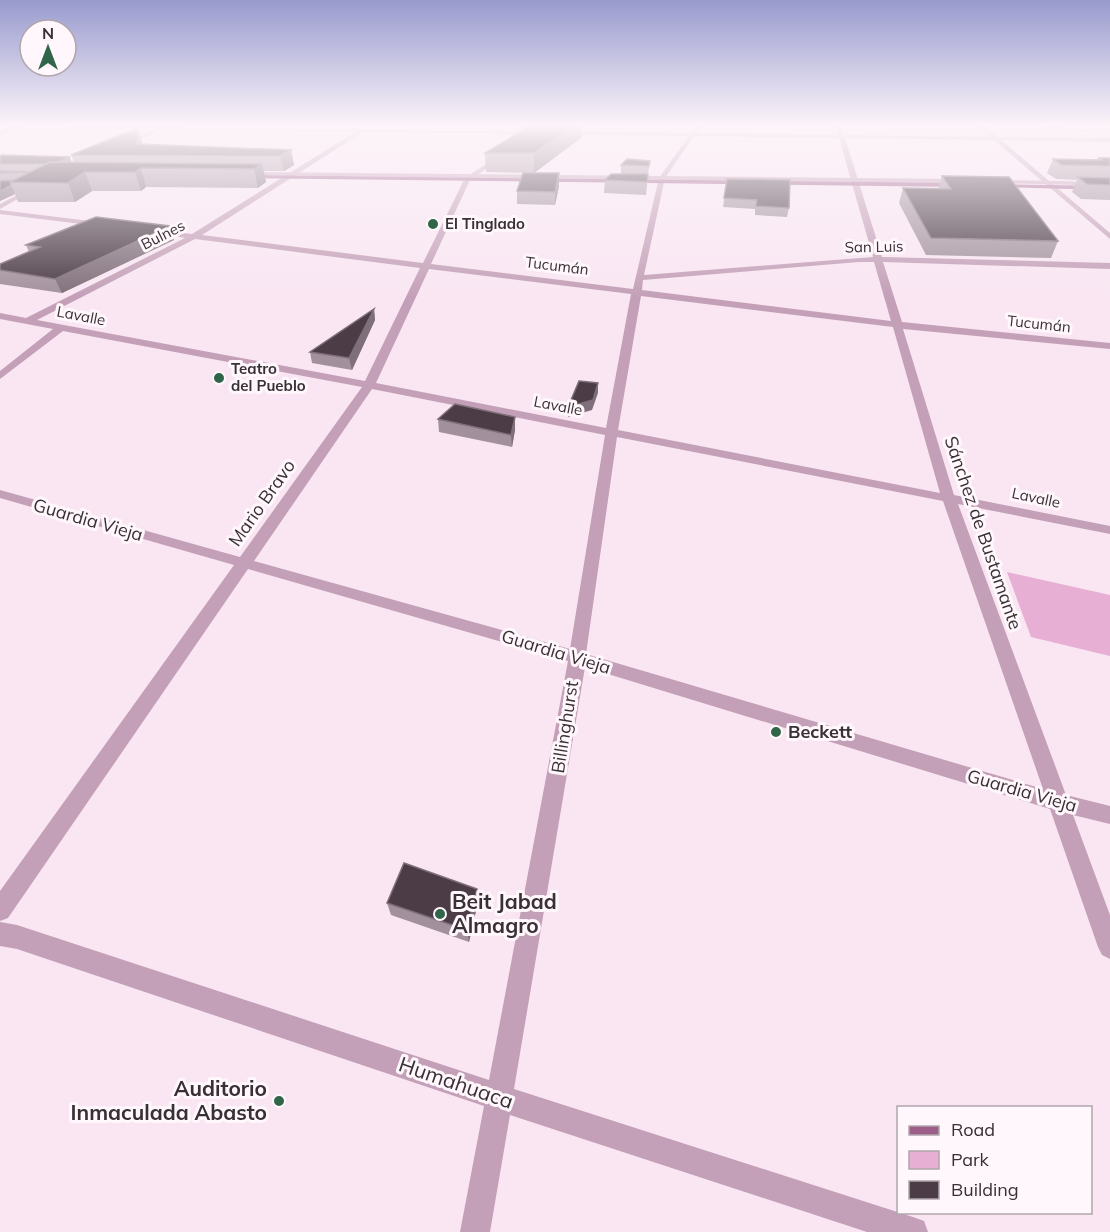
<svg xmlns="http://www.w3.org/2000/svg" width="1110" height="1232" font-family="Mulish,sans-serif">
<rect width="100%" height="100%" fill="#f9e6f2"/>
<path fill="#e6afd3" d="M 1007,572 L 1110,595 L 1110,656 L 1031,637 Z"/>
<g fill="none" stroke-linecap="round" stroke-linejoin="round">
<path fill="#c3a0b7" fill-rule="evenodd" d="M 246,172 L 958,179 L 961,181 L 958,183 L 244,175 Z
M 996,180 L 1110,182 L 1110,186 L 994,183 Z"/>
<path fill="#c3a0b7" fill-rule="evenodd" d="M 0,126 L 691,133 L 696,126 L 702,126 L 697,133 L 838,135 L 836,127 L 840,126 L 844,135 L 990,137 L 978,126 L 984,126 L 997,137 L 1110,138 L 1110,142 L 1001,140 L 1110,233 L 1110,239 L 994,140 L 845,138 L 882,257 L 1110,263 L 1110,269 L 883,262 L 902,322 L 1110,343 L 1110,349 L 903,329 L 954,495 L 1110,526 L 1110,534 L 958,504 L 1066,795 L 1110,806 L 1110,824 L 1073,815 L 1110,915 L 1110,959 L 1102,955 L 1098,947 L 1050,809 L 585,667 L 514,1089 L 913,1217 L 924,1221 L 928,1232 L 867,1232 L 510,1115 L 490,1232 L 460,1232 L 484,1106 L 17,949 L 0,946 L 0,922 L 17,925 L 489,1080 L 568,661 L 248,569 L 8,918 L 0,921 L 0,891 L 234,565 L 0,498 L 0,490 L 240,557 L 362,387 L 63,331 L 0,379 L 0,371 L 53,329 L 0,319 L 0,313 L 26,318 L 185,238 L 146,231 L 150,229 L 192,234 L 355,132 ZM 363,132 L 689,136 L 659,178 L 633,289 L 431,264 L 470,180 L 506,155 L 504,152 L 465,178 L 423,263 L 202,235 ZM 694,136 L 839,138 L 873,257 L 644,275 L 665,178 ZM 195,239 L 420,268 L 365,381 L 37,320 ZM 859,262 L 874,262 L 891,321 L 642,290 L 643,280 ZM 429,269 L 631,294 L 606,428 L 376,383 ZM 641,296 L 893,327 L 940,493 L 618,430 ZM 372,389 L 605,435 L 570,649 L 254,561 ZM 617,437 L 943,501 L 1043,789 L 586,654 Z
M 1038,126 L 1088,130 L 1085,132 Z
M 0,210 L 106,223 L 110,225 L 106,227 L 0,214 Z"/>
<path fill="#c3a0b7" fill-rule="evenodd" d="M 16,126 L 24,126 L 0,135 L 0,131 Z
M 163,126 L 170,126 L 123,147 L 118,146 Z
M 34,186 L 39,187 L 0,209 L 0,204 Z"/>
<path fill="#9c5e89" fill-rule="evenodd" d="M 244,175 L 962,183 L 965,185 L 962,187 L 242,178 Z
M 994,184 L 1110,186 L 1110,190 L 992,187 Z"/>
</g>
<path fill="#a2919c" d="M 253,126 L 290,126 L 288,127 Z
M 581,138 L 534,173 L 486,172 L 485,153 Z
M 142,142 L 142,144 L 291,150 L 294,165 L 284,171 L 264,171 L 266,182 L 258,188 L 146,187 L 141,191 L 92,191 L 75,202 L 18,202 L 15,194 L 0,201 L 0,156 L 74,162 L 71,155 Z
M 1098,158 L 1110,158 L 1110,200 L 1081,199 L 1072,192 L 1077,180 L 1056,179 L 1047,173 L 1053,159 L 1097,160 Z
M 650,161 L 648,174 L 621,174 L 621,165 Z
M 648,174 L 646,195 L 604,193 L 605,180 Z
M 942,176 L 1058,241 L 1051,258 L 926,255 L 899,203 L 903,188 L 938,189 Z
M 727,179 L 789,208 L 787,217 L 755,215 L 755,209 L 723,207 Z
M 559,186 L 555,205 L 517,204 L 517,191 Z
M 174,240 L 62,293 L 0,284 L 0,264 L 29,252 L 26,245 Z
M 374,309 L 375,320 L 352,370 L 312,363 L 310,352 Z
M 515,417 L 515,430 L 512,447 L 439,432 L 438,419 Z
M 478,902 L 469,942 L 391,915 L 387,903 Z"/>
<path fill="#7f6f7a" d="M 573,126 L 581,126 L 581,138 L 534,173 L 534,153 Z
M 138,128 L 142,142 L 142,156 L 137,144 Z
M 291,150 L 294,165 L 284,171 L 280,156 Z
M 70,157 L 72,164 L 53,164 Z
M 262,164 L 266,182 L 258,188 L 254,169 Z
M 141,168 L 146,187 L 141,191 L 135,172 Z
M 85,172 L 92,191 L 75,202 L 68,183 Z
M 559,173 L 559,186 L 555,205 L 555,192 Z
M 11,185 L 15,194 L 0,201 L 0,191 Z
M 170,226 L 174,240 L 62,293 L 55,279 Z
M 374,309 L 375,320 L 352,370 L 349,358 Z
M 598,383 L 598,393 L 592,410 L 568,417 L 568,407 Z
M 515,417 L 515,430 L 512,447 L 511,435 Z
M 477,889 L 478,902 L 469,942 L 467,930 Z"/>
<path fill="#4b3c46" stroke="#7f6f7a" stroke-width="1.5" d="M 530,126 L 573,126 L 534,153 L 485,153 Z
M 138,128 L 137,144 L 291,150 L 280,156 L 71,155 Z
M 2,155 L 70,157 L 58,162 L 50,162 L 46,164 L 0,164 L 0,156 Z
M 1098,158 L 1110,158 L 1110,166 L 1061,165 L 1053,159 L 1102,160 Z
M 627,159 L 650,161 L 649,166 L 621,165 Z
M 50,162 L 262,164 L 254,169 L 141,168 L 135,172 L 85,172 L 68,183 L 10,182 Z
M 0,171 L 30,172 L 0,173 Z
M 523,173 L 559,173 L 555,192 L 517,191 Z
M 611,174 L 648,174 L 647,182 L 605,180 Z
M 942,176 L 1009,177 L 1058,241 L 931,238 L 903,188 L 951,189 Z
M 1078,177 L 1110,178 L 1110,185 L 1087,184 Z
M 727,179 L 790,180 L 789,208 L 756,206 L 757,200 L 724,198 Z
M 14,180 L 10,182 L 11,185 L 0,191 L 0,181 Z
M 96,217 L 170,226 L 55,279 L 0,270 L 0,264 L 40,247 L 26,245 Z
M 374,309 L 349,358 L 310,352 Z
M 579,381 L 598,383 L 593,400 L 568,407 Z
M 455,404 L 515,417 L 511,435 L 438,419 Z
M 404,863 L 477,889 L 467,930 L 387,903 Z"/>
<linearGradient id="sky" x2="0" y2="1"><stop stop-color="#989ace"/><stop offset="0.42" stop-color="#fcf4f9"/><stop offset="1" stop-color="#fcf4f9" stop-opacity="0"/></linearGradient>
<rect width="1110" height="298" fill="url(#sky)"/>
<g fill="#31654a" stroke="#fff7fc" stroke-width="2">
<circle cx="433" cy="224" r="6"/>
<circle cx="219" cy="378" r="6"/>
<circle cx="776" cy="732" r="6"/>
<circle cx="440" cy="914" r="6"/>
<circle cx="279" cy="1101" r="6"/>
</g>
<g text-anchor="middle" stroke-width="6" stroke-linejoin="round" paint-order="stroke">
<g font-size="15" font-weight="bold" fill="#373035" stroke="#fff7fc" text-anchor="start">
<text x="445" y="229">El Tinglado</text>
<text x="231" y="374">Teatro<tspan x="231" dy="17">del Pueblo</tspan></text>
</g>
<g font-size="15" fill="#373035" stroke="#fff7fc">
<text transform="translate(163 235) rotate(-27)" y="5">Bulnes</text>
<text transform="translate(874 247) rotate(-1)" y="5">San Luis</text>
<text transform="translate(557 266) rotate(7)" y="5">Tucumán</text>
<text transform="translate(81 316) rotate(11)" y="5">Lavalle</text>
<text transform="translate(1039 324) rotate(6)" y="5">Tucumán</text>
<text transform="translate(558 406) rotate(11)" y="5">Lavalle</text>
<text transform="translate(1036 498) rotate(12)" y="5">Lavalle</text>
</g>
<g font-size="18" fill="#373035" stroke="#fff7fc">
<text transform="translate(262 503) rotate(-55)" y="6">Mario Bravo</text>
<text transform="translate(88 520) rotate(16)" y="6">Guardia Vieja</text>
<text transform="translate(983 533) rotate(71)" y="6">Sánchez de Bustamante</text>
<text transform="translate(556 652) rotate(17)" y="6">Guardia Vieja</text>
<text transform="translate(565 727) rotate(-81)" y="6">Billinghurst</text>
<text transform="translate(1022 791) rotate(16)" y="6">Guardia Vieja</text>
</g>
<g font-size="18" font-weight="bold" fill="#373035" stroke="#fff7fc" text-anchor="start">
<text x="788" y="738">Beckett</text>
</g>
<g font-size="21" font-weight="bold" fill="#373035" stroke="#fff7fc" text-anchor="start">
<text x="452" y="909">Beit Jabad<tspan x="452" dy="24">Almagro</tspan></text>
<text x="267" y="1096" text-anchor="end">Auditorio<tspan x="267" dy="24">Inmaculada Abasto</tspan></text>
</g>
<g font-size="21" fill="#373035" stroke="#fff7fc">
<text transform="translate(456 1083) rotate(19)" y="7">Humahuaca</text>
</g>
</g>
<rect x="897" y="1106" width="195" height="108" fill="#fff7fc" stroke="#afa7ac" stroke-width="1.5"/>
<rect x="909" y="1126" width="30" height="9" fill="#9c5e89" stroke="#afa7ac" stroke-width="1.5"/>
<text x="951" y="1136" font-size="18" fill="#373035">Road</text>
<rect x="909" y="1151" width="30" height="18" fill="#e6afd3" stroke="#afa7ac" stroke-width="1.5"/>
<text x="951" y="1166" font-size="18" fill="#373035">Park</text>
<rect x="909" y="1181" width="30" height="18" fill="#4b3c46" stroke="#afa7ac" stroke-width="1.5"/>
<text x="951" y="1196" font-size="18" fill="#373035">Building</text>
<g transform="translate(48 48)"><circle r="28" fill="#fff7fc" stroke="#afa7ac" stroke-width="1.5"/>
<path d="M0-4.5L10 22L0 15L-10 22Z" fill="#31654a"/>
<text y="-9" font-size="16" font-weight="bold" text-anchor="middle" fill="#373035">N</text>
</g>
</svg>
